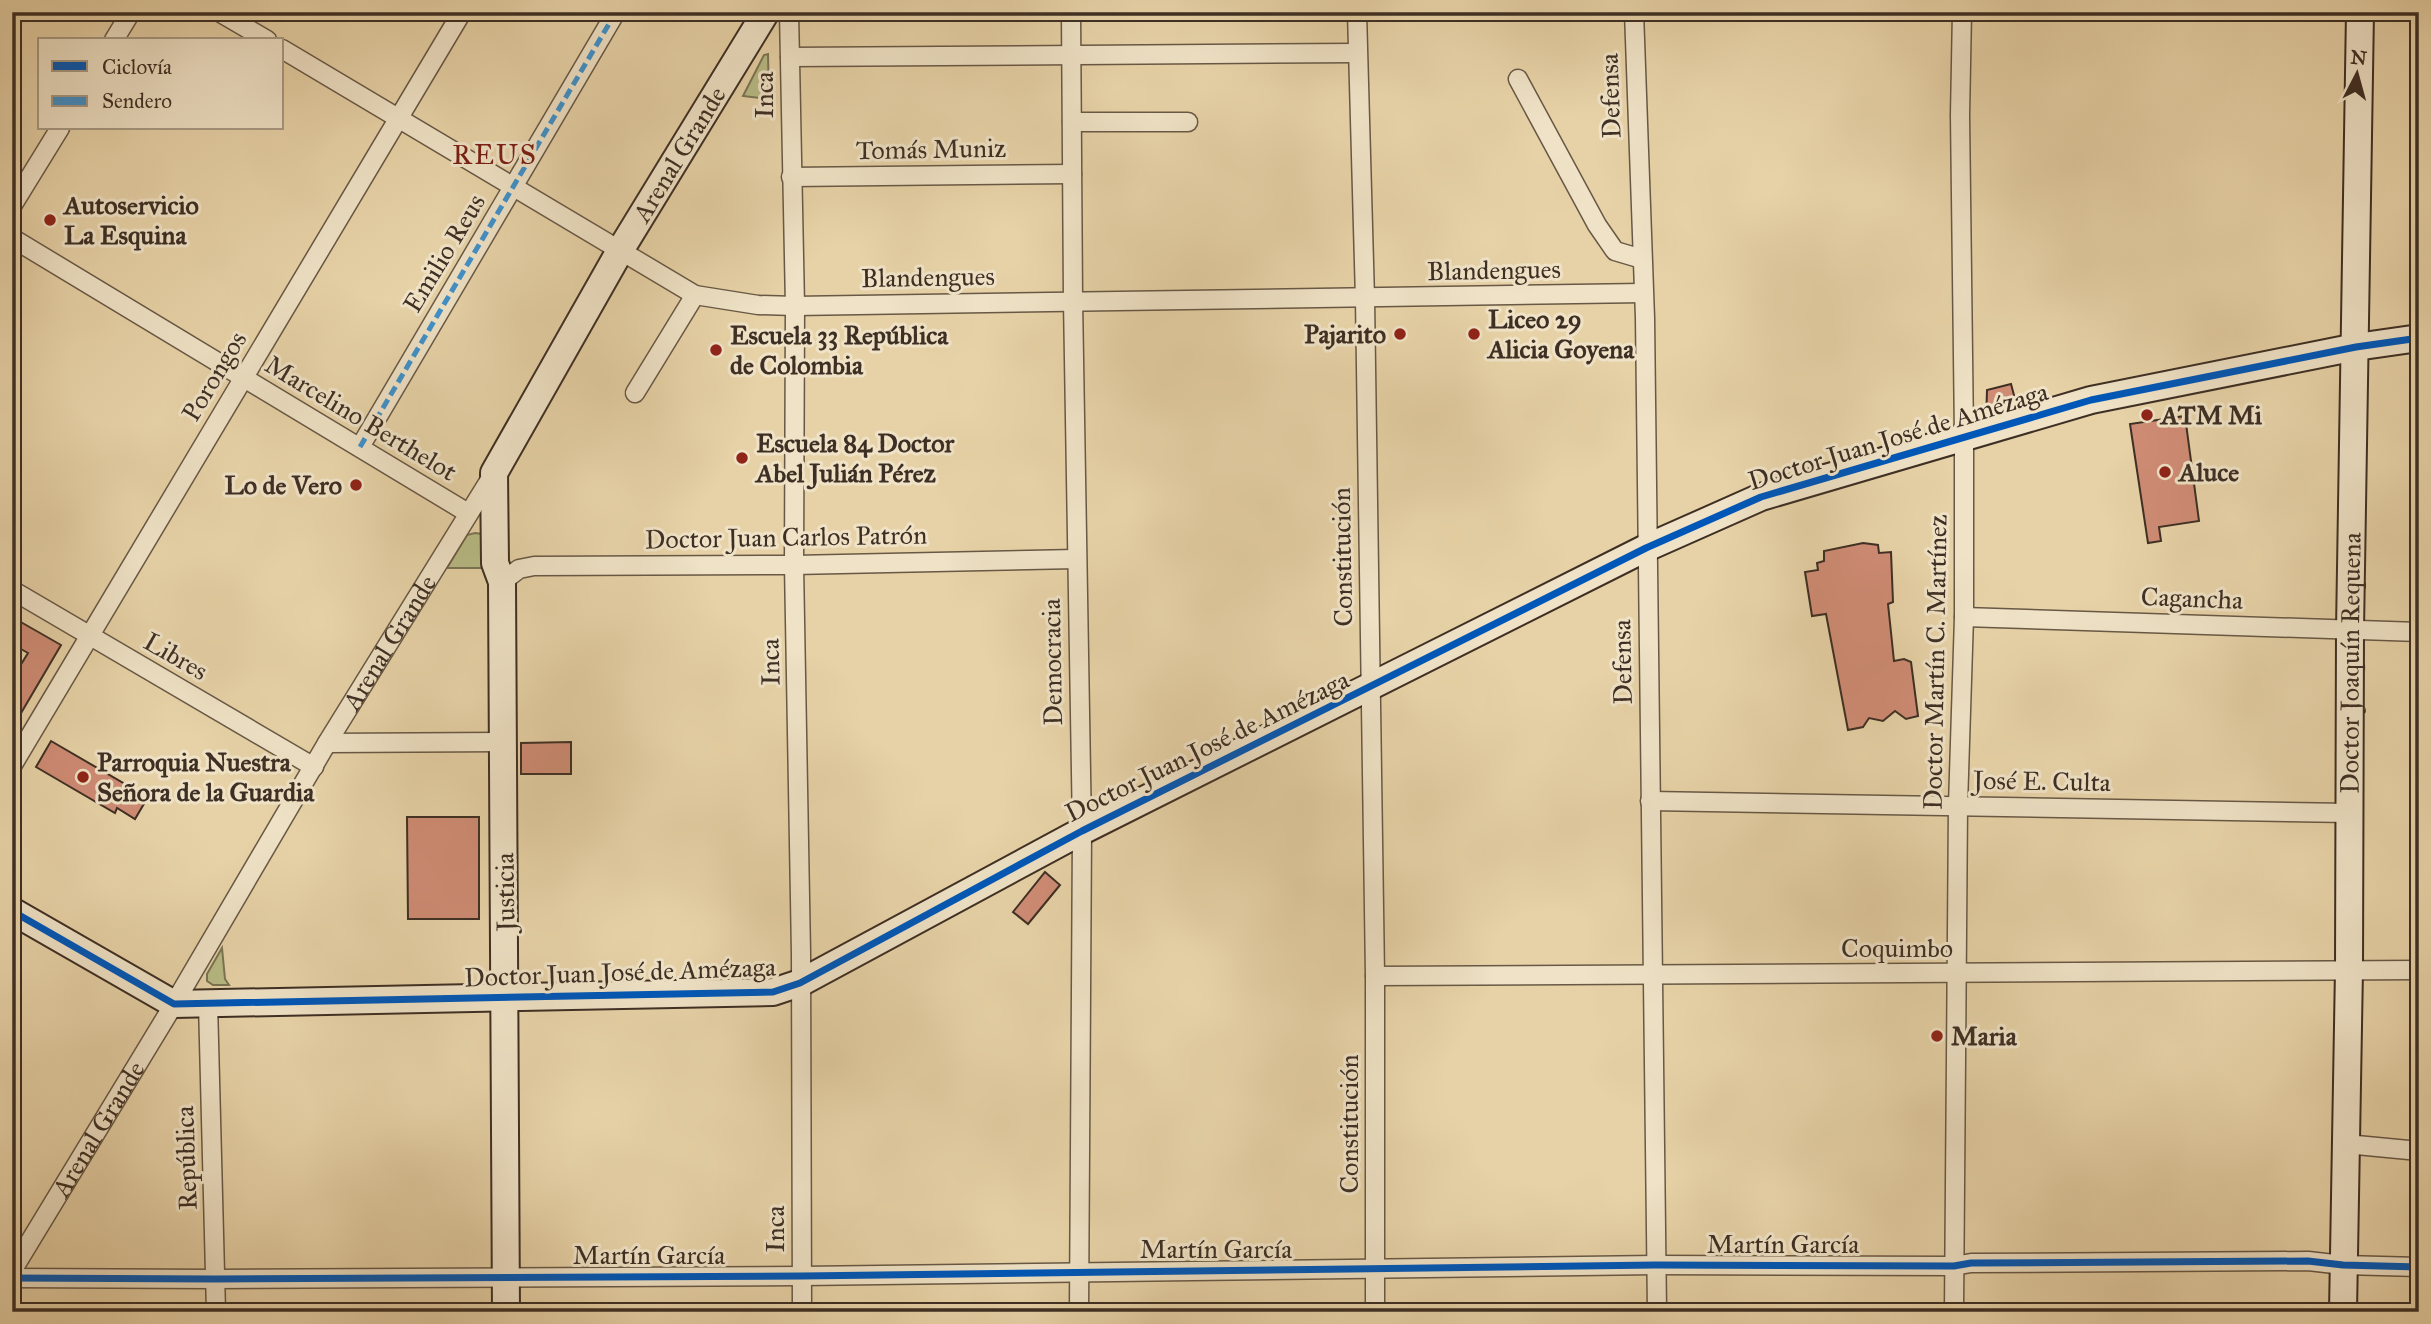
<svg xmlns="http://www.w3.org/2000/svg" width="2431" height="1324" font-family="'IM FELL Great Primer',serif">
<rect width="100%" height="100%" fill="#e7d2a7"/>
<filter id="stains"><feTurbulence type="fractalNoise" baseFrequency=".00286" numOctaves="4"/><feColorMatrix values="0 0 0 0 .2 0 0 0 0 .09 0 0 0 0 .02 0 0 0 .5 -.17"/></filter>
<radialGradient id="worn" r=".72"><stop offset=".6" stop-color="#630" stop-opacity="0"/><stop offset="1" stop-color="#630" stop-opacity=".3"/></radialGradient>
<path fill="#b8bb85" stroke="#7b7554" stroke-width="2" d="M 768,54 L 769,99 L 743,96 L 764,55 Z
M 475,533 L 482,534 L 485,568 L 447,568 L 467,535 Z
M 222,948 L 225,979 L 229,985 L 213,985 L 207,981 L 207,974 Z"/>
<path fill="#cf8c75" stroke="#3e2f24" stroke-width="2" d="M 2011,384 L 2019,414 L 1986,423 L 1987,390 Z
M 2185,416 L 2199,521 L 2159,527 L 2161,541 L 2148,543 L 2130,424 Z
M 1863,543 L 1878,545 L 1879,553 L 1891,552 L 1893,602 L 1888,604 L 1894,661 L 1904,659 L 1911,662 L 1918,716 L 1906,719 L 1895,711 L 1883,721 L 1869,718 L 1863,727 L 1848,730 L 1826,614 L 1812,616 L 1805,572 L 1818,570 L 1817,563 L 1824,561 L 1824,551 Z
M 12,617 L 61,645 L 14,725 L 12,679 L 28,653 L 12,644 Z
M 51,741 L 130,787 L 128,792 L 145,802 L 135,819 L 117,808 L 115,813 L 36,767 Z
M 571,742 L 571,774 L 521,774 L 521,743 Z
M 407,817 L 479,817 L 479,919 L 408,919 Z
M 1045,872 L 1060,885 L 1028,924 L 1013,912 Z"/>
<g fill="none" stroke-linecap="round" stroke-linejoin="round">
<g stroke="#685845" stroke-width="21">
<g id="street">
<path d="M 219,12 L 267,40"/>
<path d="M 789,12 L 795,306 L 794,565 L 801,954 L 802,1312"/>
<path d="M 1071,12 L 1073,300 L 1082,831 L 1079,1312"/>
<path d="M 1357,12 L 1365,299 L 1375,976 L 1375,1312"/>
<path d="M 1634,12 L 1645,318 L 1657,1312"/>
<path d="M 114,40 L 131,12"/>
<path d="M 282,49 L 695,295 L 758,305 L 795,306 L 1643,293"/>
<path d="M 790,57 L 1357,53"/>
<path d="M 1518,79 L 1597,225 L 1615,251 L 1642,259"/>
<path d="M 1072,122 L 1188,122"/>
<path d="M 791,177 L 1072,174"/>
<path d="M 12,206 L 60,128"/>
<path d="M 12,238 L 468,513"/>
<path d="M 635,393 L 695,295"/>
<path d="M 360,447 L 616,12"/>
<path d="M 502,582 L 519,569 L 534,566 L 794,565 L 1076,559"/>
<path d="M 12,590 L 314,767"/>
<path d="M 1964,617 L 2419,632"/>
<path d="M 327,743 L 503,742"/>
<path d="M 12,766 L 462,12"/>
<path d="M 1650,801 L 2349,813"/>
<path d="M 1375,976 L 2419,970"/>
<path d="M 208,1003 L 216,1312"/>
<path d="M 2346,1144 L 2419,1151"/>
<path id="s1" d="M 12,1271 L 174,1004 L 327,743 L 494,473"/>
<path d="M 12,1278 L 215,1279 L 802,1276 L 1656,1265 L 1954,1266 L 1971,1263 L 2308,1261 L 2343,1265 L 2419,1267"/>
<path d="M 1954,1312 L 1958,805 L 1964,617 L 1964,436 L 1960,115 L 1962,12"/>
</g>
</g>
<g stroke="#3e2f24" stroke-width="30">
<g id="secondary">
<path d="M 12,911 L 174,1004 L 773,992 L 800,983 L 1082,831 L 1646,548 L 1761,497 L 2091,400 L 2356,347 L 2419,338"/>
<path id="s2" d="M 506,1312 L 502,582 L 495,563 L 494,473 L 621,249 L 766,12"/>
<path id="s3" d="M 2343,1312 L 2349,969 L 2350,630 L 2360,12"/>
</g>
</g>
<use href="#street" stroke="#efe2c6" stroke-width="18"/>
<use href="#secondary" stroke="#efe2c6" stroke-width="26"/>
<path stroke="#3f91cb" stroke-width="5" stroke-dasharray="10 5" stroke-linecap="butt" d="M 360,447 L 616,12"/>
<g stroke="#efe2c6" stroke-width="11">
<path id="cycleway" d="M 12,911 L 174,1004 L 773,992 L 800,983 L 1082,831 L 1646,548 L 1761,497 L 2091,400 L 2356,347 L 2419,338
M 12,1278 L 215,1279 L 802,1276 L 1656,1265 L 1954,1266 L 1971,1263 L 2308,1261 L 2343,1265 L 2419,1267"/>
</g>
<use href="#cycleway" stroke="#0057b8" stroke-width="7"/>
</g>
<g fill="#8f2418" stroke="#efe2c6" stroke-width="2.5">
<circle cx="50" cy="220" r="7"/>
<circle cx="1400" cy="334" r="7"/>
<circle cx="1474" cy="334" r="7"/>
<circle cx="716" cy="350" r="7"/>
<circle cx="2147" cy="415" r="7"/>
<circle cx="742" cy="458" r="7"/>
<circle cx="2165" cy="472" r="7"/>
<circle cx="356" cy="485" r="7"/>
<circle cx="83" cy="777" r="7"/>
<circle cx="1937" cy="1036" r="7"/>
</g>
<g text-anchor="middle" stroke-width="6" stroke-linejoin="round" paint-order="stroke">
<g font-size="26" fill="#3e2f24" stroke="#efe2c6">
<text transform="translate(764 95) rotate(-90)" y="9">Inca</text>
<text transform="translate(1610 96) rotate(-92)" y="9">Defensa</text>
<text transform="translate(931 149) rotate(-1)" y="9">Tomás Muniz</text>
<text dy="9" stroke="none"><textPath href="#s2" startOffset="1209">Arenal Grande</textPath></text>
<text transform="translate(444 253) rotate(-59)" y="9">Emilio Reus</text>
<text transform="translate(1494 270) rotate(-1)" y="9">Blandengues</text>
<text transform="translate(928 277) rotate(-1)" y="9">Blandengues</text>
<text transform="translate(214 376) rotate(-59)" y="9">Porongos</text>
<text transform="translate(361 418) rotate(31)" y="9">Marcelino Berthelot</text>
<text transform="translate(1898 436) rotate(-17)" y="9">Doctor Juan José de Amézaga</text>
<text transform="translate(786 537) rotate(-1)" y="9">Doctor Juan Carlos Patrón</text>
<text transform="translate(1342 557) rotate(-91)" y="9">Constitución</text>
<text transform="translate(2192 598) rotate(2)" y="9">Cagancha</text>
<text dy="9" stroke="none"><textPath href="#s1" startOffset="733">Arenal Grande</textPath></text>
<text transform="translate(176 656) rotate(30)" y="9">Libres</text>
<text transform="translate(770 662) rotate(-91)" y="9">Inca</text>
<text transform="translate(1052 662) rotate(-91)" y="9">Democracia</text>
<text transform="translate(1622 662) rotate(-91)" y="9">Defensa</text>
<text transform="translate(1935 662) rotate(-89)" y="9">Doctor Martín C. Martínez</text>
<text dy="9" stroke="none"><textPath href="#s3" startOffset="649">Doctor Joaquín Requena</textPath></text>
<text transform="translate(1207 746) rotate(-26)" y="9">Doctor Juan José de Amézaga</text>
<text transform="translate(2042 781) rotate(1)" y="9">José E. Culta</text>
<text transform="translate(505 892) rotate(-91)" y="9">Justicia</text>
<text x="1897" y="957">Coquimbo</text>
<text transform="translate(620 972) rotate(-2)" y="9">Doctor Juan José de Amézaga</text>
<text transform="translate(1349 1124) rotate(-90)" y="9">Constitución</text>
<text dy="9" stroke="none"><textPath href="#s1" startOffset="166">Arenal Grande</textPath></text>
<text transform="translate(186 1158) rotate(-92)" y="9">República</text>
<text transform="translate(775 1229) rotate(-90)" y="9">Inca</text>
<text x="1783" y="1253">Martín García</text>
<text x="1216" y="1258">Martín García</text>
<text x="649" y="1264">Martín García</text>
</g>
<g font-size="26" font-weight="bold" fill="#3e2f24" stroke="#efe2c6" text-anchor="start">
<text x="64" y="214">Autoservicio<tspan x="64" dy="30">La Esquina</tspan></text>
<text x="1488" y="328">Liceo 29<tspan x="1488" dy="30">Alicia Goyena</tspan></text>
<text x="1386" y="343" text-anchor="end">Pajarito</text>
<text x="730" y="344">Escuela 33 República<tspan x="730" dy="30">de Colombia</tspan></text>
<text x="2161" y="424">ATM Mi</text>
<text x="756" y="452">Escuela 84 Doctor<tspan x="756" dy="30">Abel Julián Pérez</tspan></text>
<text x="2179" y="481">Aluce</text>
<text x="342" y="494" text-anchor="end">Lo de Vero</text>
<text x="97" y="771">Parroquia Nuestra<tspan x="97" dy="30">Señora de la Guardia</tspan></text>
<text x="1951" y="1045">Maria</text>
</g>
<g font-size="28" letter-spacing="2" fill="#7a1f14" stroke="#efe2c6">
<text x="495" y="164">REUS</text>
</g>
</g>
<rect width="2431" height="1324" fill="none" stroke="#e7d2a7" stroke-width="42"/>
<rect x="14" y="14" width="2403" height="1296" fill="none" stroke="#3e2f24" stroke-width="3.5"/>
<rect x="21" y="21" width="2389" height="1282" fill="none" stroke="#3e2f24" stroke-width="2"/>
<rect x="38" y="38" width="245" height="91" fill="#efe2c6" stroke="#a89a85" stroke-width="2"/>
<rect x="52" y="61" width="35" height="10" fill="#0057b8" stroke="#a89a85" stroke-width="2"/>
<text x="102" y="74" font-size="21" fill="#3e2f24">Ciclovía</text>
<rect x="52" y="96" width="35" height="10" fill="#3f91cb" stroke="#a89a85" stroke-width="2"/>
<text x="102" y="108" font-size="21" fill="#3e2f24">Sendero</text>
<g transform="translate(2357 74) rotate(6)" stroke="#efe2c6" stroke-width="5" paint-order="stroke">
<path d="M0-5L12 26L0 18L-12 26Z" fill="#3e2f24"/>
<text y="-10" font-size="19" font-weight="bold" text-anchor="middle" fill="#3e2f24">N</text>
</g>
<rect width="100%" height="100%" filter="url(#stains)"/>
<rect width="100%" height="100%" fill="url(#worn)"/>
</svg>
